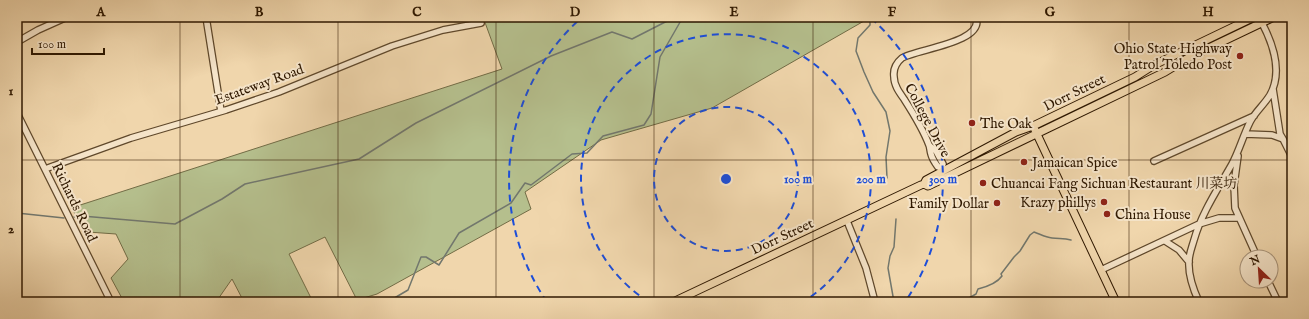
<svg xmlns="http://www.w3.org/2000/svg" width="1309" height="319" font-family="'IM FELL English','Noto Serif SC',serif">
<rect width="100%" height="100%" fill="#f0d6ac"/>
<filter id="stains"><feTurbulence type="fractalNoise" baseFrequency=".005" numOctaves="4"/><feColorMatrix values="0 0 0 0 .2 0 0 0 0 .09 0 0 0 0 .02 0 0 0 .5 -.17"/></filter>
<radialGradient id="worn" r=".72"><stop offset=".6" stop-color="#630" stop-opacity="0"/><stop offset="1" stop-color="#630" stop-opacity=".3"/></radialGradient>
<path fill="#b5bf8d" stroke="#726c46" d="M 483,17 L 871,17 L 712,108 L 601,140 L 525,192 L 531,209 L 377,294 L 357,300 L 325,237 L 289,254 L 313,302 L 244,302 L 232,279 L 216,302 L 124,302 L 111,278 L 128,259 L 116,234 L 88,232 L 71,208 L 502,69 Z"/>
<g fill="none" stroke-linecap="round" stroke-linejoin="round">
<path stroke="#72776d" stroke-width="1.5" d="M 870,17 L 870,25 L 858,38 L 856,51 L 864,72 L 873,92 L 886,112 L 890,131 L 886,157 L 887,178
M 17,213 L 64,218
M 74,217 L 82,216 L 175,224 L 222,199 L 245,184 L 359,159 L 416,123 L 551,56 L 612,32 L 632,39 L 675,17
M 391,302 L 391,300 L 408,290 L 421,257 L 426,257 L 439,265 L 459,233 L 511,203 L 525,183 L 531,185 L 572,154 L 587,153 L 603,136 L 644,125 L 651,114 L 660,57 L 683,17
M 894,302 L 888,268 L 890,256 L 894,247 L 896,219
M 943,302 L 969,298 L 976,294 L 978,289 C 986,287 997,283 1002,276 L 1001,274 L 1014,257 L 1020,251 L 1030,235 L 1034,232 C 1040,234 1045,237 1052,238 C 1059,239 1064,238 1071,240"/>
<g stroke="#5f482b" stroke-width="8">
<path id="minor" d="M 206,17 L 221,111
M 17,42 L 38,30 L 67,17
M 1273,89 L 1280,134 L 1283,139
M 17,113 L 111,302
M 1245,134 L 1272,135 L 1283,139 L 1292,157
M 930,146 L 936,151 L 943,164 L 941,168 L 942,170
M 1238,156 L 1234,185 L 1235,208 L 1257,257
M 1154,161 L 1254,116
M 941,168 L 938,167 C 935,163 932,158 931,154 C 930,151 930,147 929,145 C 923,129 913,113 904,99 C 899,92 894,85 894,77 C 893,70 896,63 902,58 C 916,49 985,43 976,17
M 45,169 L 131,138 L 226,110 L 279,92 L 392,46 L 443,30 L 481,23
M 847,221 L 866,268 L 875,302
M 1165,241 L 1179,250 L 1189,262
M 1101,270 L 1199,224 L 1219,218 L 1238,218
M 1268,281 L 1278,302
M 1199,302 C 1193,289 1188,275 1189,261 C 1189,254 1192,247 1194,240 C 1202,212 1218,189 1232,164 C 1239,151 1243,136 1250,122 C 1255,112 1264,105 1270,95 C 1283,72 1273,44 1262,23"/>
</g>
<g stroke="#2f1800" stroke-width="9">
<path id="major" d="M 1035,130 L 1116,302
M 924,184 L 928,186 L 1165,72 L 1188,58 L 1274,17
M 673,302 L 921,185 L 924,184 L 926,180 L 1016,132 L 1033,126 L 1135,77 L 1154,65 L 1252,18 L 1259,17"/>
</g>
<use href="#minor" stroke="#f5e4c9" stroke-width="5.5"/>
<use href="#major" stroke="#f0d6ac" stroke-width="7"/>
</g>
<path fill="none" stroke="#2f1800" stroke-width="1" stroke-opacity="0.55" d="M 180,17 L 180,302M 338,17 L 338,302M 496,17 L 496,302M 654,17 L 654,302M 813,17 L 813,302M 971,17 L 971,302M 1129,17 L 1129,302M 17,160 L 1292,160"/>
<g fill="none" stroke="#1d4ed8" stroke-width="2" stroke-dasharray="7 5">
<circle cx="726" cy="179" r="72"/>
<path d="M649 302A145 145 0 1 1 803 302"/>
<path d="M547 302A217 217 0 0 1 581 18M871 18A217 217 0 0 1 905 302"/>
</g>
<g fill="#8f2418" stroke="#f5e4c9" stroke-width="1.5">
<circle cx="1240" cy="56" r="4"/>
<circle cx="972" cy="123" r="4"/>
<circle cx="1024" cy="162" r="4"/>
<circle cx="983" cy="183" r="4"/>
<circle cx="1104" cy="202" r="4"/>
<circle cx="997" cy="203" r="4"/>
<circle cx="1107" cy="214" r="4"/>
</g>
<g text-anchor="middle" stroke-width="4" stroke-linejoin="round" paint-order="stroke">
<g font-size="14" fill="#2f1800" stroke="#f5e4c9" text-anchor="start">
<text x="1232" y="53" text-anchor="end">Ohio State Highway<tspan x="1232" dy="16">Patrol Toledo Post</tspan></text>
<text x="980" y="128">The Oak</text>
<text x="1032" y="167">Jamaican Spice</text>
<text x="991" y="188">Chuancai Fang Sichuan Restaurant 川菜坊</text>
<text x="1096" y="207" text-anchor="end">Krazy phillys</text>
<text x="989" y="208" text-anchor="end">Family Dollar</text>
<text x="1115" y="219">China House</text>
</g>
<g font-size="14" fill="#2f1800" stroke="#f5e4c9">
<text transform="translate(259 84) rotate(-20)" y="5">Estateway Road</text>
<text transform="translate(1074 92) rotate(-26)" y="5">Dorr Street</text>
<text transform="translate(928 120) rotate(62)" y="5">College Drive</text>
<text transform="translate(75 202) rotate(64)" y="5">Richards Road</text>
<text transform="translate(782 236) rotate(-25)" y="5">Dorr Street</text>
</g>
</g>
<circle cx="726" cy="179" r="6" fill="#1d4ed8" stroke="#f5e4c9" stroke-width="2"/>
<g font-size="12" text-anchor="middle" font-weight="bold" fill="#1d4ed8" stroke="#f5e4c9" stroke-width="4" stroke-linejoin="round" paint-order="stroke">
<text x="798" y="183">100 m</text>
<text x="871" y="183">200 m</text>
<text x="943" y="183">300 m</text>
</g>
<rect width="1309" height="319" fill="none" stroke="#f0d6ac" stroke-width="44"/>
<g transform="translate(1259 269) rotate(335)"><circle r="19" fill="#f5e4c9" stroke="#a69279"/>
<path d="M0-3L7 15L0 10L-7 15Z" fill="#8f2418"/>
<text y="-6" font-size="11" font-weight="bold" text-anchor="middle" fill="#2f1800">N</text>
</g>
<path d="M32 48v6h72v-6" fill="none" stroke="#2f1800" stroke-width="2"/>
<text x="38" y="48" font-size="12" fill="#2f1800" stroke="#f5e4c9" stroke-width="3" paint-order="stroke">100 m</text>
<rect x="22" y="22" width="1265" height="275" fill="none" stroke="#2f1800" stroke-width="1.5"/>
<g font-size="13" text-anchor="middle" font-weight="bold" fill="#2f1800">
<text x="101" y="16">A</text>
<text x="259" y="16">B</text>
<text x="417" y="16">C</text>
<text x="575" y="16">D</text>
<text x="734" y="16">E</text>
<text x="892" y="16">F</text>
<text x="1050" y="16">G</text>
<text x="1208" y="16">H</text>
<text x="11" y="95">1</text>
<text x="11" y="233">2</text>
</g>
<rect width="100%" height="100%" filter="url(#stains)"/>
<rect width="100%" height="100%" fill="url(#worn)"/>
</svg>
